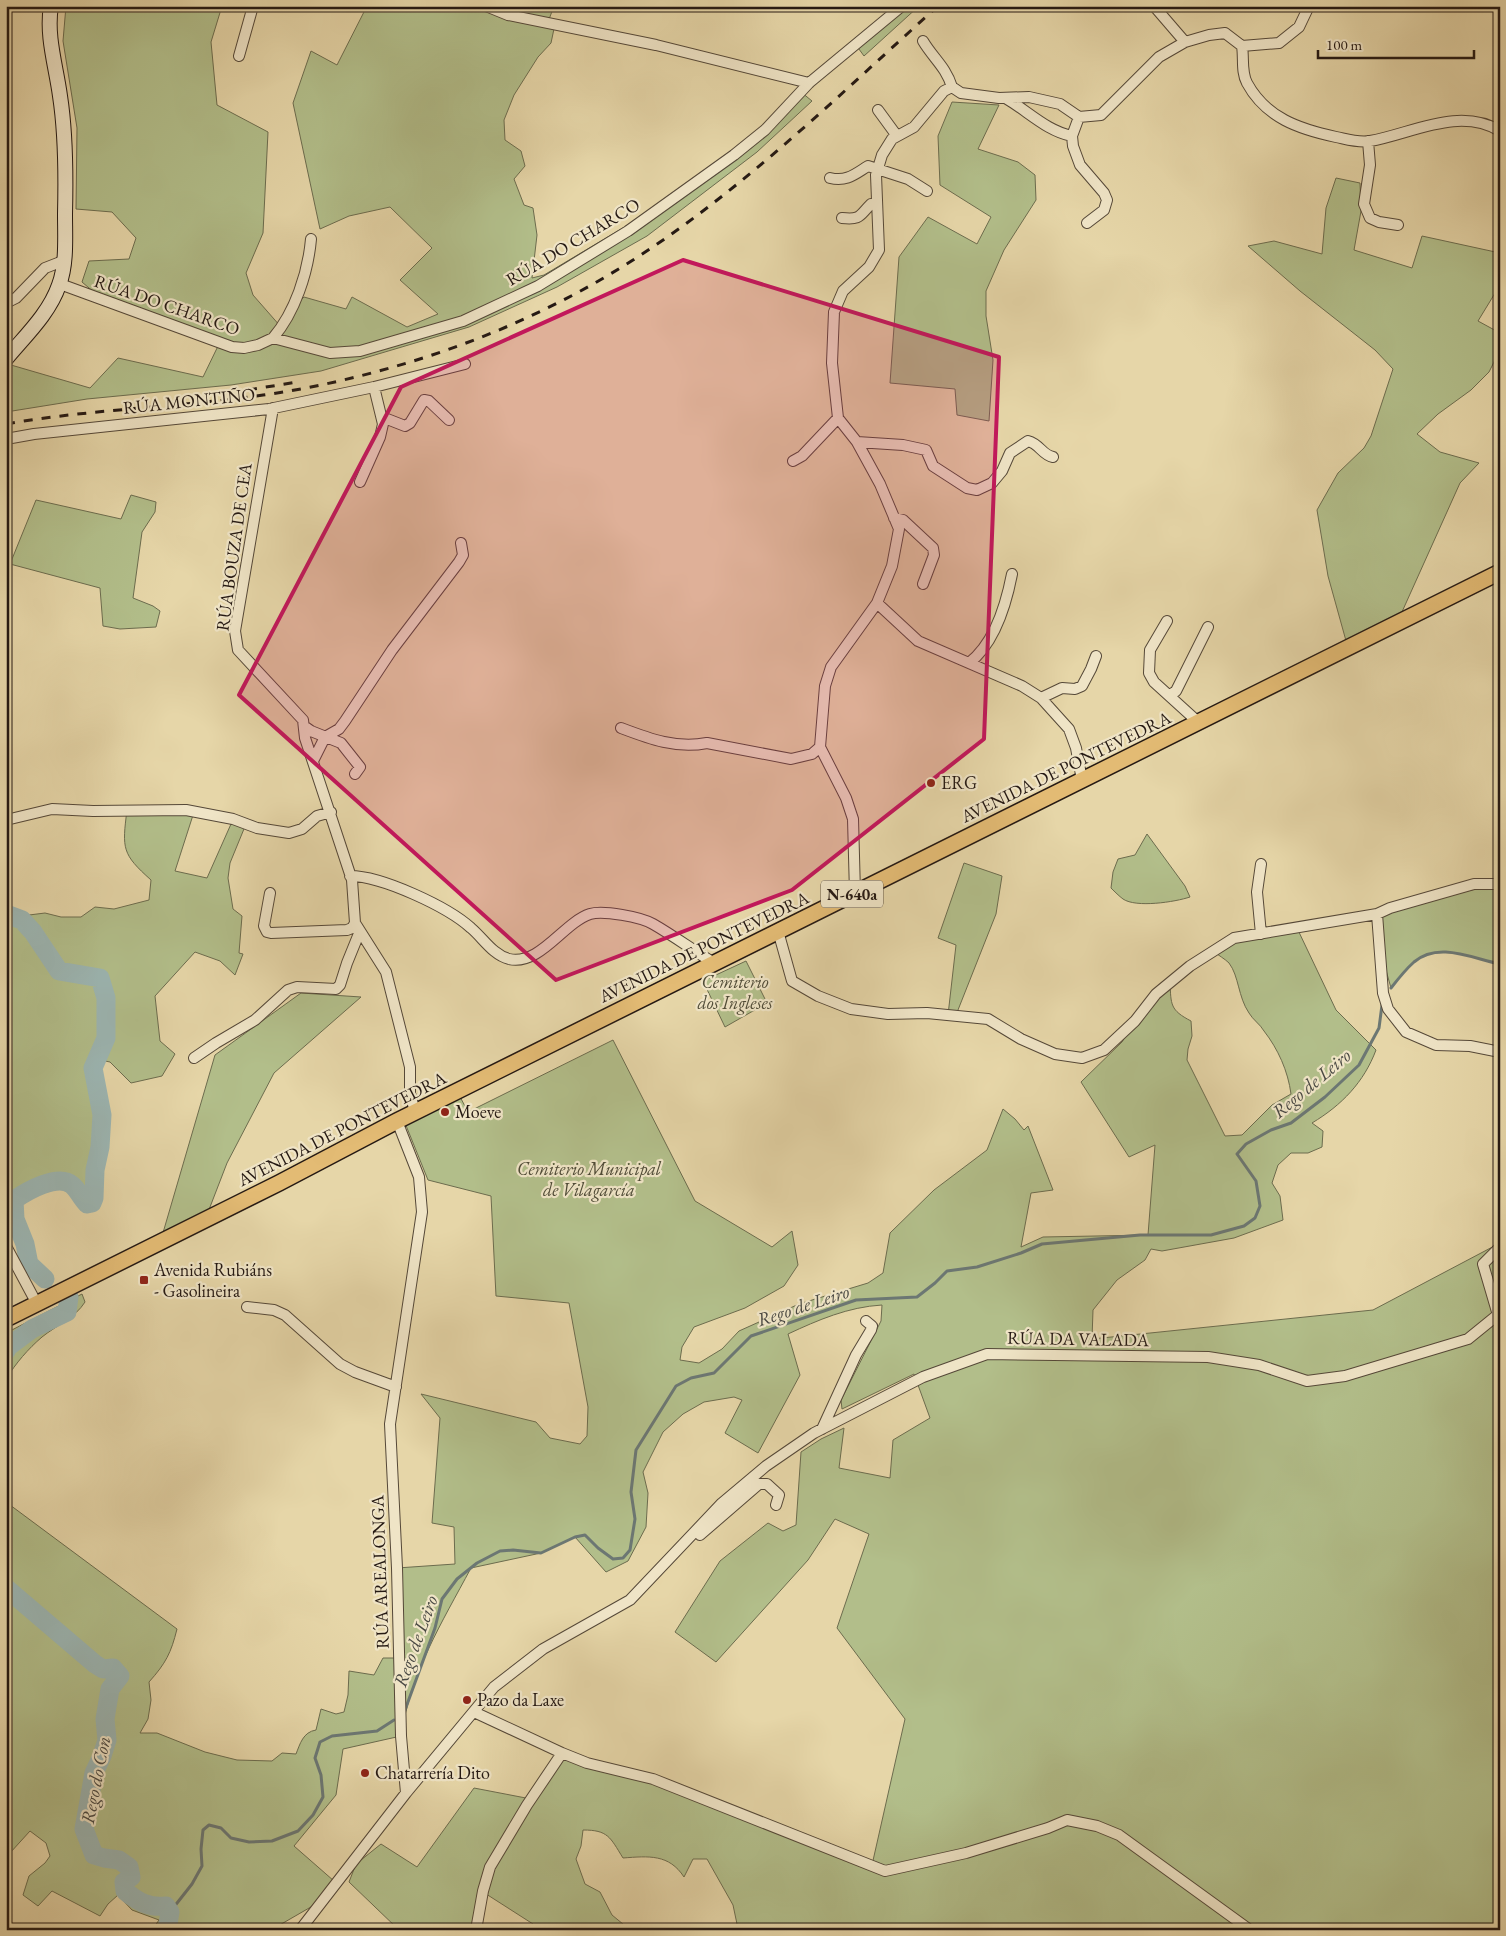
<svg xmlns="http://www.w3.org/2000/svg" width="1506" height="1936" font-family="'EB Garamond',serif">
<rect width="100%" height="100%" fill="#e6d6a8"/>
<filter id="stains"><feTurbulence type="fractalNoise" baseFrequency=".004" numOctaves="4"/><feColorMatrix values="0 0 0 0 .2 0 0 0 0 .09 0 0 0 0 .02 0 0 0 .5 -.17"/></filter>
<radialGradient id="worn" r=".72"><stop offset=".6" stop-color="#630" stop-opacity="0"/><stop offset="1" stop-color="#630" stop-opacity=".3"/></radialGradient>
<path fill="#b2be8a" stroke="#6c6c4e" d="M 66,6 L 222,6 L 211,42 L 217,105 L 268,132 L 263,233 L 246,273 L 253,295 L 281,327 L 290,311 L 304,297 L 346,309 L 352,297 L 407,327 L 438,314 L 400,280 L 432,248 L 390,207 L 349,216 L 320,229 L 293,103 L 311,51 L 337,65 L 367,6 L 554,6 L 548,22 L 555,24 L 551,43 L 538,57 L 514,95 L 504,120 L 505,140 L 521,151 L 525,166 L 514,179 L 524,205 L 533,208 L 537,235 L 532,278 L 544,275 L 678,195 L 734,155 L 801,92 L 812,101 L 757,152 L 647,236 L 557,287 L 469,327 L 321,371 L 231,385 L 87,399 L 6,412 L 6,371 L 11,365 L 90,388 L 118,358 L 203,377 L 219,344 L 103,300 L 82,282 L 89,261 L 129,259 L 136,238 L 112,212 L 76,209 L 77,128 L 63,41 Z
M 902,6 L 919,6 L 864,56 L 856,45 Z
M 952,102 L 999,105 L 978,149 L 1018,162 L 1035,175 L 1036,200 L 1004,250 L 986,291 L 986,316 L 993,360 L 989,421 L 957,415 L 955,389 L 890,383 L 899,257 L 928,217 L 977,244 L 991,217 L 940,185 L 938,136 Z
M 1336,178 L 1360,183 L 1361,211 L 1354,250 L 1412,268 L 1422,236 L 1500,253 L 1500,285 L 1478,321 L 1500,333 L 1500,350 L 1489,372 L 1471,390 L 1438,414 L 1417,434 L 1440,452 L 1479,463 L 1460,483 L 1397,623 L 1348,648 L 1328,576 L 1317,510 L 1338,473 L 1364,448 L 1371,436 L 1393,369 L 1375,350 L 1300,291 L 1248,246 L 1274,241 L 1322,254 L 1326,208 Z
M 131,495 L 156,502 L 155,512 L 142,532 L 133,598 L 153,606 L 160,611 L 156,627 L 120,629 L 103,626 L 100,588 L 10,564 L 36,500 L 121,519 Z
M 127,810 L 194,812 L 175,871 L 207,878 L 231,824 L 246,824 L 230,863 L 228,878 L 233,909 L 242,916 L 239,953 L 243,954 L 235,975 L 220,961 L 195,952 L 155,996 L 160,1041 L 175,1054 L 162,1076 L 131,1083 L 110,1062 L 96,1059 L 94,1076 L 102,1115 L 100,1147 L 94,1186 L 94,1198 L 87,1204 C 82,1198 78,1190 72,1185 C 57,1174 27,1191 14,1200 L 6,1184 L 6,909 L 29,915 L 45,913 L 61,917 L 81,917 L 95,907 L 114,909 L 149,900 L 151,880 C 122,854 122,849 127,810 Z
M 1147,834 L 1185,886 L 1190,897 C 1175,902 1136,908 1123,899 C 1119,896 1115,892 1111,888 L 1113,872 L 1118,859 L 1135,855 Z
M 964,863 L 1002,876 L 996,914 L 956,1015 L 948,1015 L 956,945 L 938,938 Z
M 1499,884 L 1497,964 C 1471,957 1438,943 1414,962 C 1405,969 1398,979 1391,988 L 1380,949 L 1377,914 L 1393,907 Z
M 1297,928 L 1336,1010 L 1376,1050 C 1364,1082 1342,1105 1312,1123 L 1323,1131 L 1322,1147 L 1308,1153 L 1291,1153 L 1278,1165 L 1272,1183 L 1280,1196 L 1283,1220 L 1234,1238 L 1162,1251 L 1151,1249 L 1145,1260 L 1117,1280 L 1093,1310 L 1092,1339 L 1373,1310 L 1500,1243 L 1500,1930 L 741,1930 L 737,1924 L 733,1905 L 707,1859 L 693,1859 L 684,1877 C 669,1854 649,1856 623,1858 C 610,1837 608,1830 583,1830 L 581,1846 L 576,1859 L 585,1884 L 600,1892 L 612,1915 L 629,1929 L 654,1926 L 674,1927 L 677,1930 L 532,1930 L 533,1924 L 483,1892 L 476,1930 L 399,1930 L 349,1882 L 356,1864 L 381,1844 L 417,1867 L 474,1788 L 531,1799 L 562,1753 L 653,1779 L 872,1865 L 905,1719 L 837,1628 L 869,1534 L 835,1519 L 808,1560 L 716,1662 L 675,1632 L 720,1561 L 768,1523 L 783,1531 L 796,1525 L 801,1452 L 821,1439 L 844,1428 L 839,1468 L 890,1478 L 893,1440 L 930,1418 L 914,1374 L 842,1409 L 841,1400 L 881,1321 L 882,1305 C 848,1307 818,1320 788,1334 L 800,1375 L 758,1453 L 725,1433 L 742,1400 L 734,1397 L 704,1402 L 683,1414 L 663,1432 L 643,1472 L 648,1493 L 646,1527 L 628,1561 L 606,1572 L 575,1537 L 541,1553 L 471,1568 C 441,1624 411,1672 401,1736 L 343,1749 L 336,1795 L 294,1846 L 334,1881 L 323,1900 L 271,1930 L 152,1930 L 159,1920 L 132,1910 L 118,1895 L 108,1904 L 100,1916 L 52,1891 L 38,1906 L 23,1895 L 29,1876 L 45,1863 L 50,1856 L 46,1843 L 30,1831 L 10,1853 L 6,1852 L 6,1502 L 177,1629 C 171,1653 166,1663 149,1682 L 151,1700 L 148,1719 L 140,1733 L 157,1733 L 205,1752 L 237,1760 L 272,1761 L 282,1753 L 296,1754 C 300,1744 303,1732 316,1730 L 321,1709 L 336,1714 L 344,1712 L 348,1695 L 349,1671 L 374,1675 L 383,1658 L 399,1658 L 397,1568 L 455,1564 L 454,1527 L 432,1523 L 440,1418 L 421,1394 L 536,1422 L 550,1438 L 580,1444 L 587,1436 L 588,1407 L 569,1303 L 496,1296 L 491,1196 L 428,1180 L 403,1118 L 457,1091 L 468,1112 L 613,1040 L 695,1201 L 772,1247 L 792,1231 L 798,1265 L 784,1286 L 745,1308 L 694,1327 L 682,1347 L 680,1360 L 699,1363 L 722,1349 L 739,1331 L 799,1304 L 868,1283 L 883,1273 L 890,1233 L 934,1190 L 987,1150 L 1003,1109 L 1015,1119 L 1024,1130 L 1028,1126 L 1053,1190 L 1031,1193 L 1021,1247 L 1043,1237 L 1148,1235 L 1155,1145 L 1129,1157 L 1081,1082 L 1122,1042 L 1135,1021 L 1170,982 C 1171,1005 1170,1010 1191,1021 L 1192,1036 L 1188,1049 L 1187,1060 L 1225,1136 L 1242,1135 L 1272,1105 L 1291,1094 C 1288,1071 1278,1049 1264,1031 C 1260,1024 1253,1020 1249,1013 C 1238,997 1239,976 1229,963 C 1225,959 1218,955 1213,951 L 1234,938 Z
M 746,961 L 767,1003 L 725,1027 L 703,981 Z
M 301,993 L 361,997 L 274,1073 L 227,1163 L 205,1220 L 160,1243 L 215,1055 Z
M 82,1294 L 85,1302 C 75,1318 57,1325 42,1337 C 28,1349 16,1363 6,1379 L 6,1333 Z"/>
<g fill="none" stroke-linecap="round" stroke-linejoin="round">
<path stroke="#6c7773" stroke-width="3" d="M 1391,988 C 1398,979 1405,970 1414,962 C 1439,941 1473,959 1500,964
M 405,1710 L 435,1628 L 442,1599 L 457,1579 L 477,1563 L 500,1551 L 513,1550 L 541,1553 L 575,1537 L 585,1535 L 598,1548 L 613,1559 L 623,1558 L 630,1550 L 635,1519 L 631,1492 L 636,1450 L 676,1386 L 691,1378 L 714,1373 L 751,1336 L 856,1300 L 917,1297 L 935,1283 L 947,1271 L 977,1267 L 1021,1253 L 1042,1244 L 1140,1235 L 1211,1235 L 1244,1226 L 1255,1218 L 1260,1206 L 1256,1181 L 1237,1154 L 1246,1144 L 1271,1130 L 1291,1123 L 1325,1097 L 1359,1065 L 1379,1028 L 1382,1005
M 170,1912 L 192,1884 L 202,1866 L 201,1849 L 203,1830 L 209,1825 L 221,1828 L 231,1838 L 249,1842 L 272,1841 L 298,1831 L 313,1815 L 323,1797 L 321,1775 L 315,1758 L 320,1742 L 332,1736 L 377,1731 L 394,1720"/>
<path stroke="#9cb6b3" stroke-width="19" d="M 6,914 L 22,920 L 33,932 L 59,971 L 100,978 L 106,998 L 106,1038 L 93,1068 L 102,1115 L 100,1147 L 95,1170 L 94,1198 L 92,1203 L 87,1204 C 81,1198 78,1190 72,1185 C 58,1173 27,1191 14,1200 L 15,1219 L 25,1244 L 29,1264 L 45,1279
M 6,1351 L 8,1347 L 32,1329 L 67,1312 L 69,1297
M 6,1588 L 95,1664 L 103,1669 L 113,1668 L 120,1676 L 110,1689 L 105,1719 L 107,1740 L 102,1756 L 94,1773 L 84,1829 L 94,1855 L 104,1858 L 119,1860 L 129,1867 L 131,1877 L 124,1882 L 125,1891 C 138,1902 149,1908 166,1906 L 170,1912 L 167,1930"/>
<g stroke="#554838" stroke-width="12">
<path id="minor" d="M 486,6 L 508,15 L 656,45 L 809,83
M 1154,6 L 1185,42
M 923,41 C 933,58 946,67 952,87
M 1242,46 C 1244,58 1241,72 1247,83 C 1266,118 1299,129 1336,137 C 1346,139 1358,143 1370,141 C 1411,134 1459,106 1500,131
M 1242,46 L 1279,43 L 1299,27 L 1309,6
M 239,56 L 253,6
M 1007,99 C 1029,112 1047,131 1072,136
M 878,110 L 897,136
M 1079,117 L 1072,136 L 1073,146 L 1080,165 L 1104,193 L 1107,200 L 1104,210 L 1087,223
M 1368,141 L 1370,165 L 1364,204 L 1370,218 L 1379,222 L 1398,225
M 830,178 C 847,182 855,174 868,166 L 908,179 L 927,191
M 842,218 C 861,220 859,216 871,204 L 877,205
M 60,284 L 232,347 L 244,348 L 258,345 L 273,338 L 330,353 L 360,351 L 463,321 L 538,286 L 628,231 L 734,155 L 765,130 L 809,83 L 902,6
M 6,303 L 16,298 L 45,268 L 63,261
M 273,338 C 295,312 308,273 311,239
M 273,408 L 235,631 L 238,650 L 303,720 L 305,738 L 352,880 L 355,923 L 386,972 L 410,1067 L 410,1093 L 415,1112
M 382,417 L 405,426 L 410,423 L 424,400 L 429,401 L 449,420
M 6,439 L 34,434 L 269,409 L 374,387 L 465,364
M 857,442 L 903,445 L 926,450 L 933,466 L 967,488 L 977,490 L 992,483 L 1002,471 L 1010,453 L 1028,441 C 1040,444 1042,455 1053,457
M 793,461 L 802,456 L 838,418
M 360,482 L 380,437 L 383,424 L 374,387
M 894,518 L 903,520 L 933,548 L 934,555 L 923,584
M 877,603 L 918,641 L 1022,686 L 1041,698 L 1069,729 L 1076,748 L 1082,780
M 1167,621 L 1150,650 L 1149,673 L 1154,682 L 1198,722
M 969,663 C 995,643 1006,605 1012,574
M 1170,695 L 1176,691 L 1208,627
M 1041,698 L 1062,688 L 1075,689 L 1082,686 L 1091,669 L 1096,656
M 304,726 L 311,731 L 341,743 L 360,767 L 355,774
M 621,728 C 650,739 676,749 707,743 L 791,759 L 812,754 L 820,747
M 313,761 L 325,737 L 339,729 L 345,721 L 392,650 L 459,562 L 463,555 L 461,543
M 6,820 L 52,809 L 93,811 L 186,810 L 233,819 L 257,828 L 289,833 L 302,829 L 317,816 L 331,812
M 350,876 C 382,876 448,907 471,928 C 483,938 493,955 509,959 C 540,966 563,923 590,914 C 603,910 641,917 653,924 C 674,936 694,951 714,963
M 270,893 L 264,926 L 267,932 L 271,933 L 347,930 L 352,928 L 355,923
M 855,893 L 853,819 L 846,798 L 820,747 L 825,686 L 831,667 L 877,603 L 892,566 L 899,529 L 880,484 L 857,442 L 838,418 L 832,363 L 834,312 L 843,291 L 869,267 L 879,250 L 876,175 L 882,155 L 892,139 L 914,127 L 944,91 L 952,87 L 961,93 L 999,98 L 1029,97 L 1060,104 L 1079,117 L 1101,115 L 1159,57 L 1185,42 L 1209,35 L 1225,33 L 1242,46
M 1377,914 L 1383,993 L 1388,1009 L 1406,1032 L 1436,1045 L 1470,1046 L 1500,1052
M 778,931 L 792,981 L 818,996 L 851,1009 L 888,1014 L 927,1013 L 988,1019 L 1021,1039 L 1055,1054 L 1082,1058 L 1104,1050 L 1135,1021 L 1156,994 L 1190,966 L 1234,938 L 1377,914 L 1390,908 L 1474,884 L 1500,884
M 1261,934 L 1257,892 L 1261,864
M 194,1058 L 216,1043 L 255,1020 L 288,990 L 297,987 L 336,989 L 340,985 L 347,963 L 360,931
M 6,1246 L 37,1304
M 247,1307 L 274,1310 L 285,1315 L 340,1364 L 355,1372 L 396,1387
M 1498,1315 L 1483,1264 L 1500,1247
M 822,1429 L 856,1355 L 871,1330 L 872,1326 L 866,1321
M 700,1535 L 759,1484 L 767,1484 L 779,1495 L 776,1505
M 474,1712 L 562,1753 L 587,1763 L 653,1779 L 885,1871 L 966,1853 L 1048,1828 L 1067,1820 L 1097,1826 L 1119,1835 L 1250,1930
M 406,1793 L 494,1687 L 543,1649 L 630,1600 L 722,1503 L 766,1466 L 814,1433 L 923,1377 L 987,1354 L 1208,1357 L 1259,1365 L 1307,1381 L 1345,1376 L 1468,1339 L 1500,1313
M 300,1930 L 406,1793 L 401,1736 L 397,1568 L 390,1424 L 422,1212 L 419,1177 L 397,1121
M 476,1930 L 483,1891 L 490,1867 L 527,1805 L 562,1753"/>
</g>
<g stroke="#251913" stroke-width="16">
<path id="secondary" d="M 6,359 C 25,336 49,314 59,285 C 67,264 65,237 65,214 C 66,174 66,135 60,96 C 56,66 46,36 51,6"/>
</g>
<g stroke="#251913" stroke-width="18">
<path id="primary" d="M 6,1319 L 279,1183 L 397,1121 L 1500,572"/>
</g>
<use href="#minor" stroke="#efe4c6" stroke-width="10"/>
<use href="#secondary" stroke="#efe4c6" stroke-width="14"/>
<use href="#primary" stroke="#e3bb74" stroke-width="15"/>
<path stroke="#251913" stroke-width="3" stroke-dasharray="9 9" stroke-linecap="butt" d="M 248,390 L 297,382
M 6,424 C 109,406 214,407 316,386 C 428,363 536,322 633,260 C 744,189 840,94 938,6"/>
</g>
<path fill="#c2185b" fill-opacity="0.2" stroke="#c2185b" stroke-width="4" stroke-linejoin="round" d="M 683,260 L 999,357 L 984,739 L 792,890 L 556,980 L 239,695 L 401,387 Z"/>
<g fill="#8f2418" stroke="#efe4c6" stroke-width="2">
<circle cx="931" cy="783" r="5"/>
<circle cx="445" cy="1112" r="5"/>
<rect x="139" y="1275" width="10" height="10" rx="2.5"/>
<circle cx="467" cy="1700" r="5"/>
<circle cx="365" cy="1773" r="5"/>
</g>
<g text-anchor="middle" stroke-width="4.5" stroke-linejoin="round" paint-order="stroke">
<rect fill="#efe4c6" stroke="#625649" stroke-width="1" x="821" y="880.5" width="62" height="27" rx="4"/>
<g font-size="16" font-weight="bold" fill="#251913">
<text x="852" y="900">N-640a</text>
</g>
<g font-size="18" fill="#251913" stroke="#efe4c6">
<text transform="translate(573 242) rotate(-31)" y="6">RÚA DO CHARCO</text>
<text transform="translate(167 305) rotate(19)" y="6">RÚA DO CHARCO</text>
<text transform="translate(189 401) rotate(-6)" y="6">RÚA MONTIÑO</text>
<text transform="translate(234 547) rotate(-82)" y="6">RÚA BOUZA DE CEA</text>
<text transform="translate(1066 767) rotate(-26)" y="6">AVENIDA DE PONTEVEDRA</text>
<text transform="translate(704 947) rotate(-26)" y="6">AVENIDA DE PONTEVEDRA</text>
<text transform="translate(342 1129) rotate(-27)" y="6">AVENIDA DE PONTEVEDRA</text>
<text transform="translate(1078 1339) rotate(1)" y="6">RÚA DA VALADA</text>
<text transform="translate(380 1572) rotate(-92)" y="6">RÚA AREALONGA</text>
</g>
<g font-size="18" fill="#251913" stroke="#efe4c6" text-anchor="start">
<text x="941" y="789">ERG</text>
<text x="455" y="1118">Moeve</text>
<text x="154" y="1276">Avenida Rubiáns<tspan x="154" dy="21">- Gasolineira</tspan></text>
<text x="477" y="1706">Pazo da Laxe</text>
<text x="375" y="1779">Chatarrería Dito</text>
</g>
<g font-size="18" font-style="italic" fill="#4f4b37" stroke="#efe4c6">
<text x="735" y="988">Cemiterio<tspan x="735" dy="21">dos Ingleses</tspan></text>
<text x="589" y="1175">Cemiterio Municipal<tspan x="589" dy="21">de Vilagarcía</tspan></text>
</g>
<g font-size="19" font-style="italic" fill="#494843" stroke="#efe4c6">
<text transform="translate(1311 1083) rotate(-40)" y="7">Rego de Leiro</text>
<text transform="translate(803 1305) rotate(-18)" y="7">Rego de Leiro</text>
<text transform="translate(415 1641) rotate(-70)" y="7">Rego de Leiro</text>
<text transform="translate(95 1780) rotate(-79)" y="7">Rego do Con</text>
</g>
</g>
<rect width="1506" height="1936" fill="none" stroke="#e6d6a8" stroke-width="25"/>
<rect x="8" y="8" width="1491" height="1921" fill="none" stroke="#251913" stroke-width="2.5"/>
<rect x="12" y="12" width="1481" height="1911" fill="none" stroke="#251913"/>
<path d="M1318 50v8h156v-8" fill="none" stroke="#251913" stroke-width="2.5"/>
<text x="1326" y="50" font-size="15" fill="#251913" stroke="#efe4c6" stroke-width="4" paint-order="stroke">100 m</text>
<rect width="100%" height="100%" filter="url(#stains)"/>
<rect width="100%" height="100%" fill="url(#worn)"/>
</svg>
